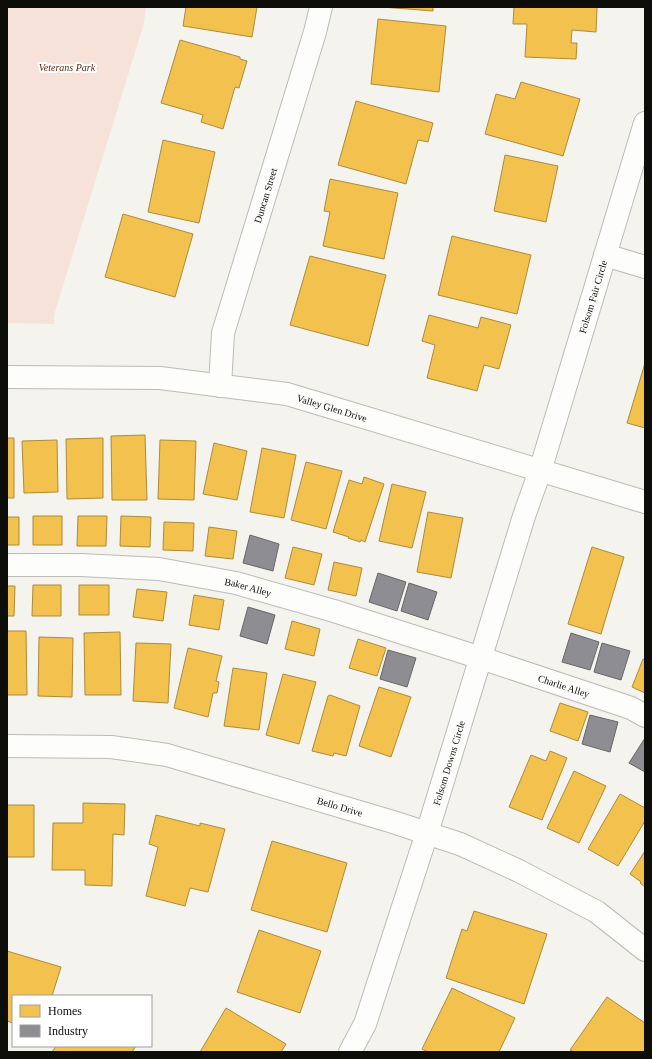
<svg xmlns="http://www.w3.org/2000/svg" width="652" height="1059" font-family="'Times New Roman',serif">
<rect width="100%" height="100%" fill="#f4f3ee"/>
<path fill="#f7e2d9" d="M 7,7 L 146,7 L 144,23 L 54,315 L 54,324 L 7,323 Z"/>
<path fill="#f2c14e" stroke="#ad8b3a" d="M 186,7 L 257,7 L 252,37 L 183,26 Z
M 382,7 L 433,7 L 433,11 Z
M 514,7 L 597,7 L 596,32 L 572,30 L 571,43 L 577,43 L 576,59 L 525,57 L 527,24 L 513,24 Z
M 378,19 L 446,26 L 439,92 L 371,84 Z
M 180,40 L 240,57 L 240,59 L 247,61 L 239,88 L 235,87 L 223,129 L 201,122 L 203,115 L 161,103 Z
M 521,82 L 580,99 L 563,156 L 485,134 L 496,94 L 515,99 Z
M 356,101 L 433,123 L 428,142 L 418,140 L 406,184 L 338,165 Z
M 163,140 L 215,152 L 199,223 L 148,212 Z
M 505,155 L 558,166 L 546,222 L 494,211 Z
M 330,179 L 398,193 L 384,259 L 323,246 L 330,212 L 324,211 Z
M 123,214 L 193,234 L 175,297 L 105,277 Z
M 452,236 L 531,255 L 517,314 L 438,295 Z
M 310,256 L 386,275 L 368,346 L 290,325 Z
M 429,315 L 478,328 L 481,317 L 511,325 L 499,369 L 484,365 L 477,391 L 427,378 L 435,345 L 422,341 Z
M 645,363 L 645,428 L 627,423 Z
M 145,435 L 147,500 L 112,500 L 111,436 Z
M 7,438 L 14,438 L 14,498 L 7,498 Z
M 103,438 L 103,498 L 67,499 L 66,439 Z
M 57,440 L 58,492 L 24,493 L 22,441 Z
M 160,440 L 196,441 L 194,500 L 158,499 Z
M 214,443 L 247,451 L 237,500 L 203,494 Z
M 262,448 L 296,455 L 284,518 L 250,512 Z
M 306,462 L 342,471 L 326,529 L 291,520 Z
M 364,477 L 384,484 L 365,542 L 361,540 L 360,542 L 348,538 L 349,537 L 333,532 L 349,480 L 362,484 Z
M 392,484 L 426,492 L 412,548 L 379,541 Z
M 428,512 L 463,518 L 451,578 L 417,572 Z
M 33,516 L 62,516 L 62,545 L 33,545 Z
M 78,516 L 107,516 L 106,546 L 77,546 Z
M 121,516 L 151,517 L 150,547 L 120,546 Z
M 7,517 L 19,517 L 19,545 L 7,545 Z
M 164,522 L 194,523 L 193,551 L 163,550 Z
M 209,527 L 237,531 L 233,559 L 205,556 Z
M 293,547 L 322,554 L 314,585 L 285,578 Z
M 592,547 L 624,557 L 601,634 L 568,624 Z
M 334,562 L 362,568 L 356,596 L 328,590 Z
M 33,585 L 61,585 L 61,616 L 32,616 Z
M 79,585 L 109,585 L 109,615 L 79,615 Z
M 7,586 L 15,586 L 14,616 L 7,616 Z
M 137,589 L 167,592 L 163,621 L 133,617 Z
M 194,595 L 224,600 L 219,630 L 189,625 Z
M 292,621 L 320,629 L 314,656 L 285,649 Z
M 7,631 L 26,631 L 27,695 L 7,695 Z
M 120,632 L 121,695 L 85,695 L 84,633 Z
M 39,637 L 73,638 L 72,697 L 38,696 Z
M 358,639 L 386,648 L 377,676 L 349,668 Z
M 136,643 L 171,644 L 168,703 L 133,701 Z
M 188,648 L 222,656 L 216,681 L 219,682 L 217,693 L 213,693 L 208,717 L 174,708 Z
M 643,659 L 645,660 L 645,693 L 632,687 Z
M 233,668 L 267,673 L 259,730 L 224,726 Z
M 283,674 L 316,682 L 299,744 L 266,735 Z
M 379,687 L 411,697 L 391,757 L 359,746 Z
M 330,695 L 360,706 L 346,756 L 334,753 L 333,756 L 312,751 L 328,696 Z
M 560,703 L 588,712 L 578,741 L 550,731 Z
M 550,751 L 567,758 L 542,820 L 509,807 L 531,755 L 546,761 Z
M 574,771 L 606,786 L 579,843 L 547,828 Z
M 620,794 L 645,808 L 645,821 L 618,866 L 588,849 Z
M 83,803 L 125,804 L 124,835 L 113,834 L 112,886 L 85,885 L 85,870 L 52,870 L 53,823 L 83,823 Z
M 7,805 L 34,805 L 34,857 L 7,857 Z
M 156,815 L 200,826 L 200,823 L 225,829 L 208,892 L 190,888 L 185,906 L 146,896 L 158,847 L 149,844 Z
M 272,841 L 347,863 L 327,932 L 251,910 Z
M 645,851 L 645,887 L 640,883 L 641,882 L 630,874 Z
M 474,911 L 547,934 L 524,1004 L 446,978 L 462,929 L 467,931 Z
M 259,930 L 321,951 L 300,1013 L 237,992 Z
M 7,951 L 61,967 L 52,996 L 13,996 L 13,1023 L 7,1021 Z
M 452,988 L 515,1018 L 499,1052 L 428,1052 L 422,1049 Z
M 607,997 L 645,1023 L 645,1052 L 574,1052 L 570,1050 Z
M 226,1008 L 286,1044 L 281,1052 L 200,1052 Z
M 56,1046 L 136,1046 L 132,1052 L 52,1052 Z"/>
<path fill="#8d8d92" stroke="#676769" d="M 250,535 L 279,544 L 273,571 L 243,563 Z
M 378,573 L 406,582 L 397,611 L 369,602 Z
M 409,583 L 437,592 L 428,620 L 401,611 Z
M 248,607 L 275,615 L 267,644 L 240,636 Z
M 571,633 L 599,642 L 590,670 L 562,662 Z
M 602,643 L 630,651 L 621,680 L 594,672 Z
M 388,650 L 416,658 L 407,687 L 380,679 Z
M 590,715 L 618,722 L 610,752 L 582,744 Z
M 645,738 L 645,772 L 629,763 Z"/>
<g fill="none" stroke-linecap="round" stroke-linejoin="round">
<g stroke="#bcbbb7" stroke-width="24">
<g id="minor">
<path d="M 605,255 L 645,267"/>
<path id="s1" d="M 7,377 L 160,378 L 287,394 L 645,502"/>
<path id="s2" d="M 220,386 L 223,333 L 315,32 L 321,7"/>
<path id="s3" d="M 7,565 L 81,565 L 159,569 L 236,583 L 334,611 L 481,658 L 631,708 L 645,716"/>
<path id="s4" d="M 7,746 L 111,747 L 167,755 L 393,822 L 460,844 L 519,871 L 597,912 L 645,950"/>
<path id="s5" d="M 350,1052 L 365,1024 L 427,833 L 524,516 L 540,471 L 645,123"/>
</g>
</g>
<use href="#minor" stroke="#fdfdfc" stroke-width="22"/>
</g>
<g text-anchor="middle" stroke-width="4" stroke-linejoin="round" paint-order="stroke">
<g font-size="10" font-style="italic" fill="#5e250f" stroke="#fff">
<text x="67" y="71">Veterans Park</text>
</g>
<g font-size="10" fill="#0d0d0a" stroke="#fff">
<text dy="4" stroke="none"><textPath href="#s2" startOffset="197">Duncan Street</textPath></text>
<text dy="4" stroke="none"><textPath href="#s5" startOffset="794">Folsom Fair Circle</textPath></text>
<text dy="4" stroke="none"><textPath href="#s1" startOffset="328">Valley Glen Drive</textPath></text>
<text dy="4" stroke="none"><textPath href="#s3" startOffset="243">Baker Alley</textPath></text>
<text dy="4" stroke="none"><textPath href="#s3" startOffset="574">Charlie Alley</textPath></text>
<text dy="4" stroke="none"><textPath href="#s5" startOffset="306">Folsom Downs Circle</textPath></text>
<text dy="4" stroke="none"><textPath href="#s4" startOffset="341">Bello Drive</textPath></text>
</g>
</g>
<rect width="652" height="1059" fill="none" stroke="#0d0d0a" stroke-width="16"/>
<rect x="12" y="995" width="140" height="52" fill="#ffffff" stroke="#9e9e9d"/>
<rect x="20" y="1005" width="20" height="12" fill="#f2c14e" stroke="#9e9e9d"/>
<text x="48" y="1015" font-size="12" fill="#0d0d0a">Homes</text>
<rect x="20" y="1025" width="20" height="12" fill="#8d8d92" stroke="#9e9e9d"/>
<text x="48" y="1035" font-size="12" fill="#0d0d0a">Industry</text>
</svg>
